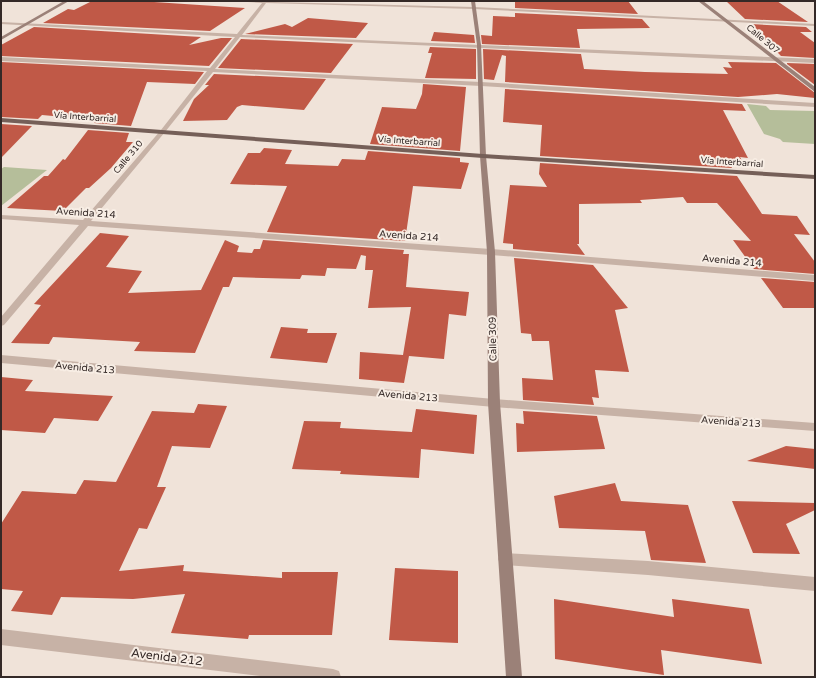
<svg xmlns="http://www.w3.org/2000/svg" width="816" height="678" font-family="'Varela Round',sans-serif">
<rect width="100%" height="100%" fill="#f0e3d9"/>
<path fill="#b5be9a" d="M 747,104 L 766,106 L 770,110 L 815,111 L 815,144 L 783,142 L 780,139 L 764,134 Z
M 4,167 L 47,170 L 1,206 L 1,169 Z"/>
<path fill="#c05947" d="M 92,1 L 139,1 L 245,8 L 210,31 L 43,23 L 68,9 L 74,10 Z
M 515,1 L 628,1 L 638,14 L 515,8 Z
M 726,1 L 777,1 L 808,22 L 745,19 Z
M 515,13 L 642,19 L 650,28 L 577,29 L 580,48 L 482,44 L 481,35 L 492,36 L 493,16 L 515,17 Z
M 308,18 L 368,23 L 356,38 L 245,34 L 285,24 L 292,27 Z
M 750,24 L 806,27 L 812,32 L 800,32 L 815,43 L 815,58 L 781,56 Z
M 34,27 L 201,37 L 189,45 L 221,38 L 232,38 L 209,66 L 1,56 L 1,45 Z
M 434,32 L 474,35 L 475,43 L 431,41 Z
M 241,39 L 353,44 L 331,73 L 218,68 Z
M 430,47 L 476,49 L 476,79 L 425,78 L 432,53 L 428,53 Z
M 483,49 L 581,54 L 584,69 L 645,72 L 728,74 L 723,67 L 732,68 L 728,62 L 776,63 L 815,93 L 815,98 L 777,94 L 738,97 L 505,82 L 506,56 L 502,55 L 494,80 L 484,79 Z
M 1,62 L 204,72 L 195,84 L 147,82 L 131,126 L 94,123 L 97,120 L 42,115 L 38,119 L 1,117 Z
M 787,63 L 815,64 L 815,85 L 787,64 Z
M 214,74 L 326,79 L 304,110 L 242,105 L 237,107 L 227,120 L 183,121 L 194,99 L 209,85 L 205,85 Z
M 423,84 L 466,87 L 460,151 L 370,144 L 382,107 L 416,109 L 422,94 Z
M 505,89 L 742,104 L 746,111 L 723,110 L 748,158 L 740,157 L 742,161 L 727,159 L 732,168 L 540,156 L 542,125 L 503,122 Z
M 1,124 L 32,126 L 1,158 Z
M 88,130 L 129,133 L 126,142 L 133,142 L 111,168 L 89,188 L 86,188 L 63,211 L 7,208 L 44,176 L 48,176 L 63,159 L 65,160 Z
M 264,148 L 292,150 L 285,164 L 338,166 L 342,159 L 365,160 L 368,151 L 460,158 L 460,162 L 469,163 L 461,189 L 413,186 L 405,241 L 267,232 L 287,186 L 230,184 L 248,153 L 260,153 Z
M 540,163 L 737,176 L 762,214 L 797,216 L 810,235 L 794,234 L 815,262 L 815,274 L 754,269 L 733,240 L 751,241 L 717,203 L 687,203 L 683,197 L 640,200 L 642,203 L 579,204 L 579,244 L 577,244 L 585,255 L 513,249 L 513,244 L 503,243 L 510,185 L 547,187 L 539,174 Z
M 100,233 L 129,236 L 106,267 L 142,271 L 128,293 L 201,290 L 225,240 L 239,246 L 237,252 L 252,253 L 254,249 L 260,249 L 263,240 L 404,250 L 403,254 L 409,254 L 406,287 L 469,292 L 466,316 L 449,314 L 444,359 L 409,356 L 404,383 L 359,379 L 360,352 L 403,355 L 411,307 L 368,308 L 373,270 L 365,270 L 366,256 L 361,255 L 356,269 L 327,268 L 325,276 L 302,275 L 300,279 L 233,277 L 229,287 L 223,287 L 195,353 L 134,351 L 140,342 L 53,337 L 49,344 L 11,343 L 41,305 L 34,304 Z
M 514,258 L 593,265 L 628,308 L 615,310 L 629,372 L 595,370 L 599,398 L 592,397 L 594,405 L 523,400 L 522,378 L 553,380 L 549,341 L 532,341 L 531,334 L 521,333 Z
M 761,278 L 815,282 L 815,308 L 783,308 Z
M 281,327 L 308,329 L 307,333 L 337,333 L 327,363 L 270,358 Z
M 1,377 L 33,380 L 25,391 L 113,396 L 98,421 L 54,418 L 45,433 L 1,430 Z
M 198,404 L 227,406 L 210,448 L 172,446 L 157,487 L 166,487 L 147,529 L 139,528 L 119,571 L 184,565 L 183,571 L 282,578 L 282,572 L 338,572 L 332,635 L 249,635 L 248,639 L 171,633 L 185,594 L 133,599 L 61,597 L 52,615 L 11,611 L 23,591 L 1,589 L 1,524 L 22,491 L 76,494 L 84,480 L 116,482 L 152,411 L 194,413 Z
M 416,409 L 477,415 L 474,454 L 421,449 L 419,478 L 340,474 L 341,471 L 292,469 L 304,421 L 341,422 L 340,428 L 412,432 Z
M 523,411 L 597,416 L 605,449 L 517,452 L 516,423 L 524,424 Z
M 786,446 L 815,449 L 815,469 L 747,461 Z
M 615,483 L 621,501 L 688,505 L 706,563 L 651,560 L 645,531 L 559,528 L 554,496 Z
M 732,501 L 815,503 L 815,510 L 786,524 L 800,554 L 753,553 Z
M 395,568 L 458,571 L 458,643 L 389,640 Z
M 554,599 L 674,617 L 672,599 L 749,609 L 762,664 L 661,650 L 664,675 L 555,659 Z"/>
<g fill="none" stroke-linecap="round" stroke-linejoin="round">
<path fill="#c7b2a6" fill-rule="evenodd" d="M 232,1 L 474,7 L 815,24 L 815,26 L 474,9 L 266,3 L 242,35 L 815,59 L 815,63 L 240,37 L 215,69 L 481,82 L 815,103 L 815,107 L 481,86 L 213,72 L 165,132 L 91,221 L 491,249 L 815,275 L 815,281 L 491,255 L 88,226 L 4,325 L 1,326 L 1,317 L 79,225 L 1,219 L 1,215 L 83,220 L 161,130 L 207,71 L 1,61 L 1,57 L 210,68 L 235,37 L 1,24 L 1,22 L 237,34 L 262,3 Z
M 1,355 L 494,399 L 815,423 L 815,431 L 494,407 L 1,363 Z
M 505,553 L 648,561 L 815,577 L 815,591 L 648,575 L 505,565 L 500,564 L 498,559 L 500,554 Z
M 1,629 L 333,669 L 339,671 L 341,677 L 268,677 L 1,645 Z"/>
<path fill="#9b8178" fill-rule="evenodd" d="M 64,1 L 69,1 L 1,40 L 1,37 Z
M 471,1 L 475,1 L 481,45 L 486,156 L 495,252 L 500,403 L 522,677 L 506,677 L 488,403 L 487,252 L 480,156 L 477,45 Z
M 698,1 L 703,1 L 815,87 L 815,92 Z"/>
<path fill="#755f58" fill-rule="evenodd" d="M 1,118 L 483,154 L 815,175 L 815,179 L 483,158 L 1,122 Z"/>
</g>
<g text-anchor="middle" stroke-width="4" stroke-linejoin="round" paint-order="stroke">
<g font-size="9" fill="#342927" stroke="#f8eee5">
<text transform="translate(763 39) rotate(40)" y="3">Calle 307</text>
<text transform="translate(85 117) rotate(4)" y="3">Vía Interbarrial</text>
<text transform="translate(409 141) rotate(4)" y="3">Vía Interbarrial</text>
<text transform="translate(128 157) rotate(-50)" y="3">Calle 310</text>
<text transform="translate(732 162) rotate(4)" y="3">Vía Interbarrial</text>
</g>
<g font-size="10" fill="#342927" stroke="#f8eee5">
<text transform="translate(86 212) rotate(4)" y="4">Avenida 214</text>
<text transform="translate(409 235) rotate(4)" y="4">Avenida 214</text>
<text transform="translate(732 260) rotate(5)" y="4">Avenida 214</text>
<text transform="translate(492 339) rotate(-91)" y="4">Calle 309</text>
<text transform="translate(85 367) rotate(5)" y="4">Avenida 213</text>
<text transform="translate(408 395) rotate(5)" y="4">Avenida 213</text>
<text transform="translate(731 421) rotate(4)" y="4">Avenida 213</text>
</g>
<g font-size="12" fill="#342927" stroke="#f8eee5">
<text transform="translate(167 657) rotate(7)" y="4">Avenida 212</text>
</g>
</g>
<rect width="816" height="678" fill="none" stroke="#342927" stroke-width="4"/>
</svg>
